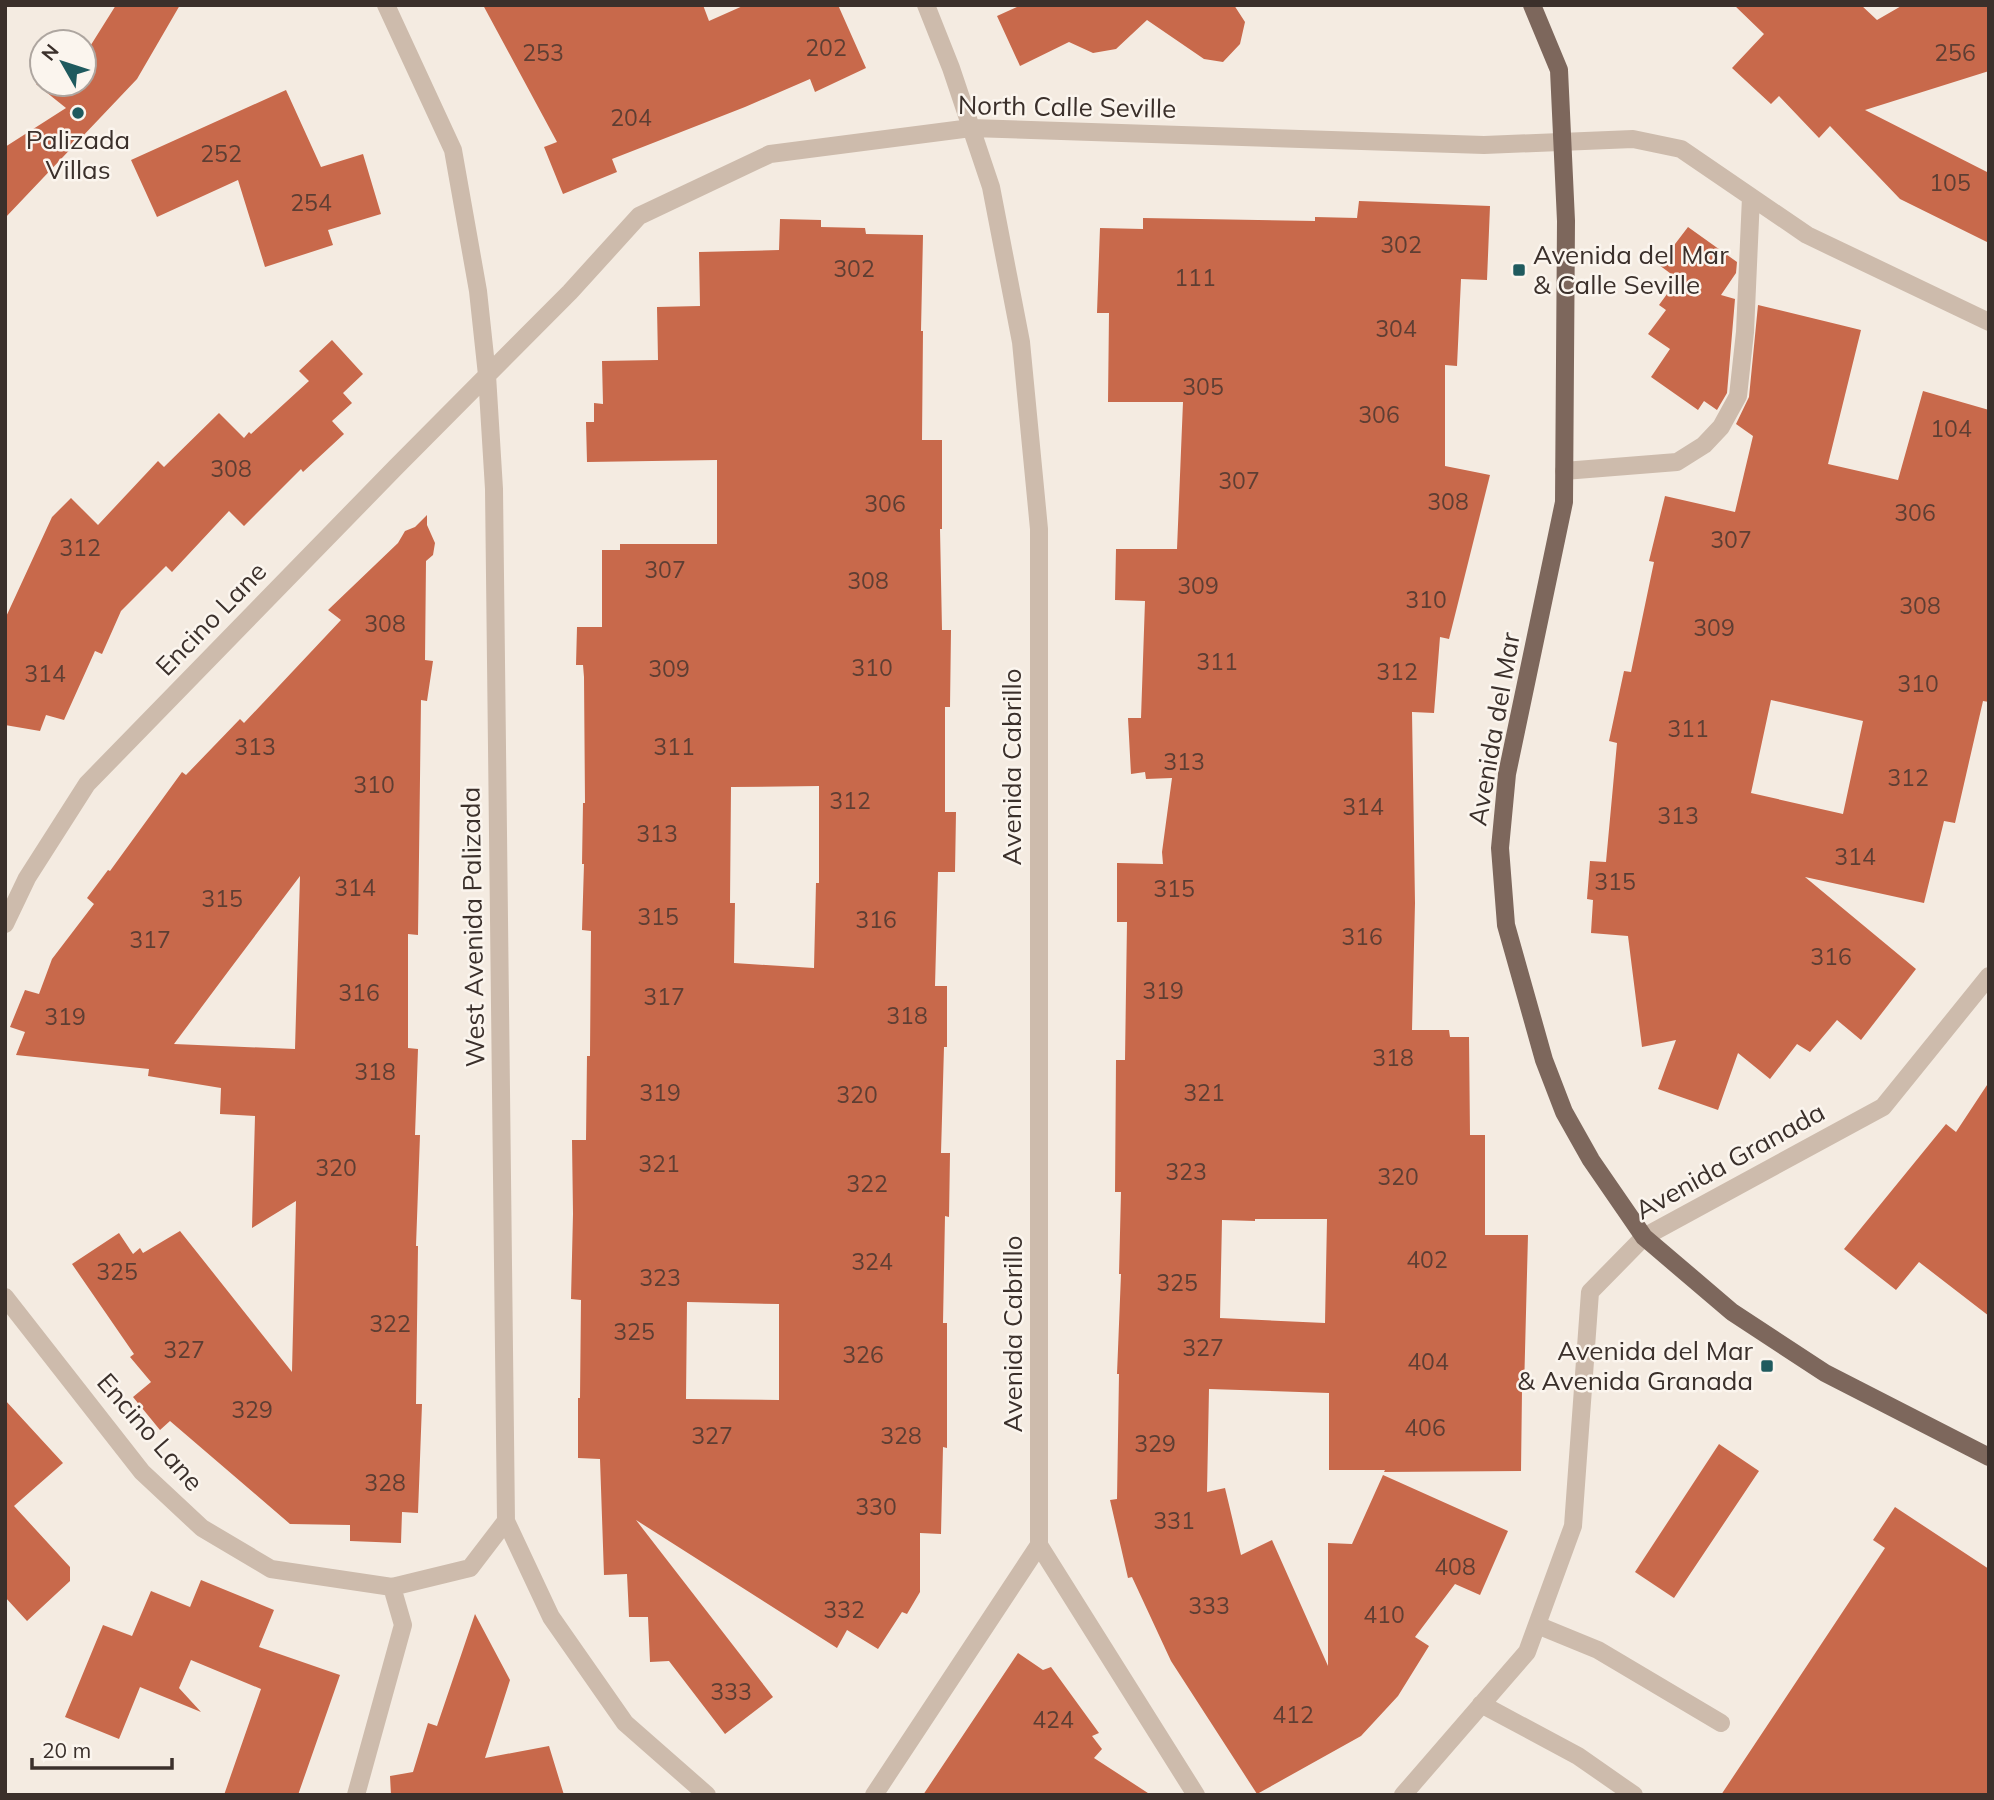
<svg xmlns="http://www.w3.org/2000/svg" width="1994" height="1800" font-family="Mulish,sans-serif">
<rect width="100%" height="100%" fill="#f4ebe1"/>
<path fill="#c8694b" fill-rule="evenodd" d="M 116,5 L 180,5 L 137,79 L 5,218 L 5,147 L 66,108 L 36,84 L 84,84 L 84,56 Z
M 483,5 L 703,5 L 709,21 L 745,5 L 838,5 L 866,68 L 815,92 L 810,79 L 745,107 L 612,159 L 617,172 L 563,194 L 544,147 L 557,142 Z
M 1021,5 L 1234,5 L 1245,22 L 1240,44 L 1223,62 L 1204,59 L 1147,20 L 1116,49 L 1093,53 L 1069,42 L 1020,66 L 997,16 Z
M 1734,5 L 1861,5 L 1877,20 L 1903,5 L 1989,5 L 1989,71 L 1865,110 L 1989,173 L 1989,243 L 1900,199 L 1830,126 L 1819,138 L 1779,96 L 1771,104 L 1732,68 L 1764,34 Z
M 286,90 L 321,167 L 363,154 L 381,214 L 328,230 L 333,245 L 265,267 L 238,180 L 157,217 L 131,160 Z
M 1359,201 L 1490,206 L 1487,280 L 1461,279 L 1457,366 L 1445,365 L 1445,466 L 1490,475 L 1449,639 L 1440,637 L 1434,713 L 1412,712 L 1415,903 L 1412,1030 L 1449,1030 L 1450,1037 L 1469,1037 L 1470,1135 L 1485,1135 L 1485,1235 L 1528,1235 L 1524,1390 L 1522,1390 L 1521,1471 L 1384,1472 L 1385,1470 L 1329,1470 L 1329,1393 L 1209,1389 L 1207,1492 L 1225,1488 L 1241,1555 L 1272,1540 L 1328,1666 L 1328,1543 L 1352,1544 L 1383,1475 L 1508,1531 L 1480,1595 L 1455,1584 L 1415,1637 L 1429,1646 L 1398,1696 L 1361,1736 L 1257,1794 L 1171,1661 L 1132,1577 L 1128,1578 L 1110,1500 L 1117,1499 L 1119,1374 L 1117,1374 L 1121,1274 L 1119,1274 L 1121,1192 L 1115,1192 L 1116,1060 L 1125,1060 L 1127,922 L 1117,922 L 1117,863 L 1163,864 L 1162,852 L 1172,778 L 1146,779 L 1145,772 L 1131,774 L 1128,718 L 1141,718 L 1145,601 L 1115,600 L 1116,549 L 1177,549 L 1183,402 L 1108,402 L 1109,313 L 1097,313 L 1100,228 L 1143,229 L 1143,218 L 1315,221 L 1315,217 L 1357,218 ZM 1255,1219 L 1327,1219 L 1325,1323 L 1220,1318 L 1222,1220 L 1255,1221 Z
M 780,219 L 821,220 L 821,227 L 865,228 L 866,234 L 923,235 L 921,331 L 923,331 L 922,440 L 942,440 L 942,529 L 940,529 L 942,630 L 951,630 L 950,707 L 945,707 L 945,812 L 956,812 L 955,872 L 938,872 L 935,986 L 947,986 L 947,1047 L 944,1047 L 941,1153 L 950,1153 L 949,1217 L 945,1216 L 943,1323 L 947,1323 L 947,1448 L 943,1447 L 941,1534 L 920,1533 L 920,1592 L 907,1614 L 902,1612 L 878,1649 L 847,1630 L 837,1648 L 636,1520 L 773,1697 L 725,1734 L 669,1661 L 650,1662 L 648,1617 L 629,1617 L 627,1574 L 604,1575 L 600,1459 L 578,1458 L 578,1398 L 580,1398 L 581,1300 L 571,1299 L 573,1214 L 572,1140 L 586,1140 L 587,1056 L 590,1056 L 591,931 L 582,930 L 584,864 L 582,864 L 583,803 L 585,803 L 584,677 L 583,665 L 576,665 L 577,627 L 602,627 L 602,550 L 620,550 L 620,544 L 717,544 L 717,460 L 587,462 L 586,422 L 594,422 L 594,403 L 603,404 L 602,361 L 658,360 L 657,307 L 700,306 L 699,252 L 779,250 ZM 819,786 L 819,883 L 816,883 L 814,968 L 734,963 L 735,903 L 730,903 L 731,787 ZM 687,1302 L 779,1304 L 779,1400 L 686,1399 Z
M 1688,227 L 1737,262 L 1736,273 L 1721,295 L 1735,299 L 1727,393 L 1717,410 L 1704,401 L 1698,410 L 1651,377 L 1670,349 L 1648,334 L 1666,310 L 1659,305 L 1678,279 L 1659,265 Z
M 1758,305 L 1861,330 L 1828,464 L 1898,480 L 1923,391 L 1989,410 L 1989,702 L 1983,701 L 1955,823 L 1944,821 L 1924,903 L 1805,877 L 1916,969 L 1861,1040 L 1837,1020 L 1810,1052 L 1797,1044 L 1770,1079 L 1738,1053 L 1718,1110 L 1658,1089 L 1676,1040 L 1642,1047 L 1628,936 L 1591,933 L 1593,900 L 1587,899 L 1590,861 L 1606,862 L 1617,743 L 1609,741 L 1624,671 L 1631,672 L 1654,562 L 1649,561 L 1665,496 L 1735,512 L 1753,436 L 1736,424 L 1749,397 ZM 1771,700 L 1863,721 L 1843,814 L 1751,793 Z
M 332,340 L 363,374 L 343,393 L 352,403 L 332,421 L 344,434 L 303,472 L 301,469 L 244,526 L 229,511 L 172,572 L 166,566 L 121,611 L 102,654 L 95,651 L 64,720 L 46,715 L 40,731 L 5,725 L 5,619 L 52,517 L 71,498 L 98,525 L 158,461 L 164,467 L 219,413 L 244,438 L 249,432 L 251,434 L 309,381 L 299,371 Z
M 427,515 L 427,525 L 435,543 L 433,555 L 426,561 L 425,660 L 433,661 L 427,701 L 421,700 L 418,935 L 408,934 L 408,1048 L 418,1049 L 415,1135 L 420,1135 L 416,1246 L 418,1246 L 416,1404 L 422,1404 L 418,1513 L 402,1512 L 401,1543 L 350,1541 L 350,1525 L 290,1524 L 170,1421 L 160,1430 L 133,1397 L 151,1382 L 130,1357 L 134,1354 L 72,1264 L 119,1233 L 133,1254 L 140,1248 L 143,1253 L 180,1231 L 292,1372 L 296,1201 L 252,1228 L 255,1116 L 220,1114 L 221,1088 L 148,1076 L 149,1069 L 16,1055 L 25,1032 L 10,1027 L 25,990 L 39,994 L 52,959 L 94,904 L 87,898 L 108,870 L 110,871 L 182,772 L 186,775 L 240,719 L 244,723 L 341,620 L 328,610 L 398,543 L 405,531 L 415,527 ZM 300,876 L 295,1049 L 174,1044 L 230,969 Z
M 1989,1082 L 1989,1316 L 1919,1262 L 1896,1290 L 1844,1249 L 1946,1124 L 1956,1132 Z
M 5,1400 L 63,1463 L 14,1506 L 70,1567 L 70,1581 L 27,1621 L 5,1597 Z
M 1719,1444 L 1759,1471 L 1674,1598 L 1635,1572 Z
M 1895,1507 L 1989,1569 L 1989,1795 L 1721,1795 L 1885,1548 L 1873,1540 Z
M 201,1580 L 274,1610 L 259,1647 L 340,1675 L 298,1795 L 224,1795 L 261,1689 L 191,1660 L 179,1688 L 201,1712 L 140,1687 L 119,1739 L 65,1717 L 103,1625 L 132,1636 L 151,1591 L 190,1607 Z
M 475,1614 L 510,1680 L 485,1758 L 549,1746 L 564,1795 L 391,1795 L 390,1776 L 413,1772 L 428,1723 L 437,1726 Z
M 1018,1653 L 1043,1670 L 1051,1667 L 1099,1733 L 1092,1736 L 1102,1749 L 1094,1758 L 1151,1795 L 923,1795 Z"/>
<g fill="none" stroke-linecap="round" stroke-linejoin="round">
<path stroke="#cdbbac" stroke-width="18" d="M 386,5 L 453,150 L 478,291 L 487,375 L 494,489 L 506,1521 L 551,1617 L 625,1723 L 707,1795
M 926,5 L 951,68 L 991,187 L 1021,342 L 1039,529 L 1039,1545 L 1196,1795
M 1564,471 L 1677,462 L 1704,445 L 1721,427 L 1738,396 L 1745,332 L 1751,197
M 5,924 L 27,878 L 87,784 L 396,467 L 570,292 L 639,216 L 770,154 L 971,128 L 1484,145 L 1633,139 L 1681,149 L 1807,235 L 1989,322
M 5,1297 L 142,1472 L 202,1528 L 271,1569 L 392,1587 L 470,1568 L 506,1521
M 1537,1625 L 1598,1650 L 1721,1723
M 1481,1704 L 1578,1756 L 1634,1795
M 356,1795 L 403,1625 L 392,1587
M 874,1795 L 1039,1545
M 1403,1795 L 1527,1652 L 1573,1526 L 1590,1292 L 1644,1237 L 1883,1107 L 1989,976"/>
<path stroke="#7d675c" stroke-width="18" d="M 1532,5 L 1559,70 L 1566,221 L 1564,502 L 1507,774 L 1500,848 L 1506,925 L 1544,1060 L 1564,1112 L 1591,1160 L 1644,1237 L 1732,1312 L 1825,1373 L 1989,1457"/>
</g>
<g fill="#1f5a5e" stroke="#fbf5ee" stroke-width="2.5">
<circle cx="78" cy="113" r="7"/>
<rect x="1512" y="263" width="14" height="14" rx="3.5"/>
<rect x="1760" y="1359" width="14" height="14" rx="3.5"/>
</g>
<g text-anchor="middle" stroke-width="5" stroke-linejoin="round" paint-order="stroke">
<g font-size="23" fill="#5e3e33">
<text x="826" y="56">202</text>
<text x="543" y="61">253</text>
<text x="1955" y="61">256</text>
<text x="631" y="126">204</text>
<text x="221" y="162">252</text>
<text x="1950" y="191">105</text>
<text x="311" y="211">254</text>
<text x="1401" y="253">302</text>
<text x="854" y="277">302</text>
<text x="1195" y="286">111</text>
<text x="1396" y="337">304</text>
<text x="1203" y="395">305</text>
<text x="1379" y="423">306</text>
<text x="1951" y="437">104</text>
<text x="231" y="477">308</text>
<text x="1239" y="489">307</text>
<text x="1448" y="510">308</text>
<text x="885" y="512">306</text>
<text x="1915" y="521">306</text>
<text x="1731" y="548">307</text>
<text x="80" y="556">312</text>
<text x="665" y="578">307</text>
<text x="868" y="589">308</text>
<text x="1198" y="594">309</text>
<text x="1426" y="608">310</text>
<text x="1920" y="614">308</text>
<text x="385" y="632">308</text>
<text x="1714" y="636">309</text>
<text x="1217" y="670">311</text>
<text x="872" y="676">310</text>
<text x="669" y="677">309</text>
<text x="1397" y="680">312</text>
<text x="45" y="682">314</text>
<text x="1918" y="692">310</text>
<text x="1688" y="737">311</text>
<text x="255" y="755">313</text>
<text x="674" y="755">311</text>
<text x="1184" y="770">313</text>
<text x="1908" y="786">312</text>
<text x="374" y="793">310</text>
<text x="850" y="809">312</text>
<text x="1363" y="815">314</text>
<text x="1678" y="824">313</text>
<text x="657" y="842">313</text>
<text x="1855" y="865">314</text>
<text x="1615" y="890">315</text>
<text x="355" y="896">314</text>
<text x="1174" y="897">315</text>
<text x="222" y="907">315</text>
<text x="658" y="925">315</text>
<text x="876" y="928">316</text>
<text x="1362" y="945">316</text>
<text x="150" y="948">317</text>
<text x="1831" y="965">316</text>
<text x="1163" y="999">319</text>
<text x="359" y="1001">316</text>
<text x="664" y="1005">317</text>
<text x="907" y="1024">318</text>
<text x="65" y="1025">319</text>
<text x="1393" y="1066">318</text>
<text x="375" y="1080">318</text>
<text x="660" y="1101">319</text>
<text x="1204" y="1101">321</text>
<text x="857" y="1103">320</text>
<text x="659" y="1172">321</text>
<text x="336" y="1176">320</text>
<text x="1186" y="1180">323</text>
<text x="1398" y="1185">320</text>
<text x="867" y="1192">322</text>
<text x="1427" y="1268">402</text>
<text x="872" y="1270">324</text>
<text x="117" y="1280">325</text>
<text x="660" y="1286">323</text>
<text x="1177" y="1291">325</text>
<text x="390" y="1332">322</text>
<text x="634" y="1340">325</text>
<text x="1203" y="1356">327</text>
<text x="184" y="1358">327</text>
<text x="863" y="1363">326</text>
<text x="1428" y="1370">404</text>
<text x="252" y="1418">329</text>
<text x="1425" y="1436">406</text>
<text x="712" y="1444">327</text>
<text x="901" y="1444">328</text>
<text x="1155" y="1452">329</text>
<text x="385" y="1491">328</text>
<text x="876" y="1515">330</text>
<text x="1174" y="1529">331</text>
<text x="1455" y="1575">408</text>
<text x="1209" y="1614">333</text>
<text x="844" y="1618">332</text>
<text x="1384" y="1623">410</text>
<text x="731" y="1700">333</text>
<text x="1293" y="1723">412</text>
<text x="1053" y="1728">424</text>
</g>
<g font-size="26" fill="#3b302b" stroke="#fbf5ee">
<text transform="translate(1067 107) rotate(1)" y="9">North Calle Seville</text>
<text transform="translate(211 619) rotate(-46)" y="9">Encino Lane</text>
<text transform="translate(1494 729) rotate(-80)" y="9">Avenida del Mar</text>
<text transform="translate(1012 767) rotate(-90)" y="9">Avenida Cabrillo</text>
<text transform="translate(473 927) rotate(-91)" y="9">West Avenida Palizada</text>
<text transform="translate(1730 1161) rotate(-29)" y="9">Avenida Granada</text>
<text transform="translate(1013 1334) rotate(-90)" y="9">Avenida Cabrillo</text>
<text transform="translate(150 1432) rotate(49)" y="9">Encino Lane</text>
</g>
<g font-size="26" fill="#3b302b" stroke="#fbf5ee">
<text x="78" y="149">Palizada<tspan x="78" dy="30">Villas</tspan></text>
<text x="1533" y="264" text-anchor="start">Avenida del Mar<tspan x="1533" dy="30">&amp; Calle Seville</tspan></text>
<text x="1753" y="1360" text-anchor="end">Avenida del Mar<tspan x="1753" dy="30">&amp; Avenida Granada</tspan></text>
</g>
</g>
<rect width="1994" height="1800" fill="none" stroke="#3b302b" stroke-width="14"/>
<g transform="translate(63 63) rotate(309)"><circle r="33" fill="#fbf5ee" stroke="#aea6a0" stroke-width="2"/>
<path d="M0-5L12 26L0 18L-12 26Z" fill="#1f5a5e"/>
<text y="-10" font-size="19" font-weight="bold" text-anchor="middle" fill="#3b302b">N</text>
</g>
<path d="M32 1758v10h140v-10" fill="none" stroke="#3b302b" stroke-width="3.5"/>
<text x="42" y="1758" font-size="21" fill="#3b302b" stroke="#fbf5ee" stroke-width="5" paint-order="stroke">20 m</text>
</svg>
